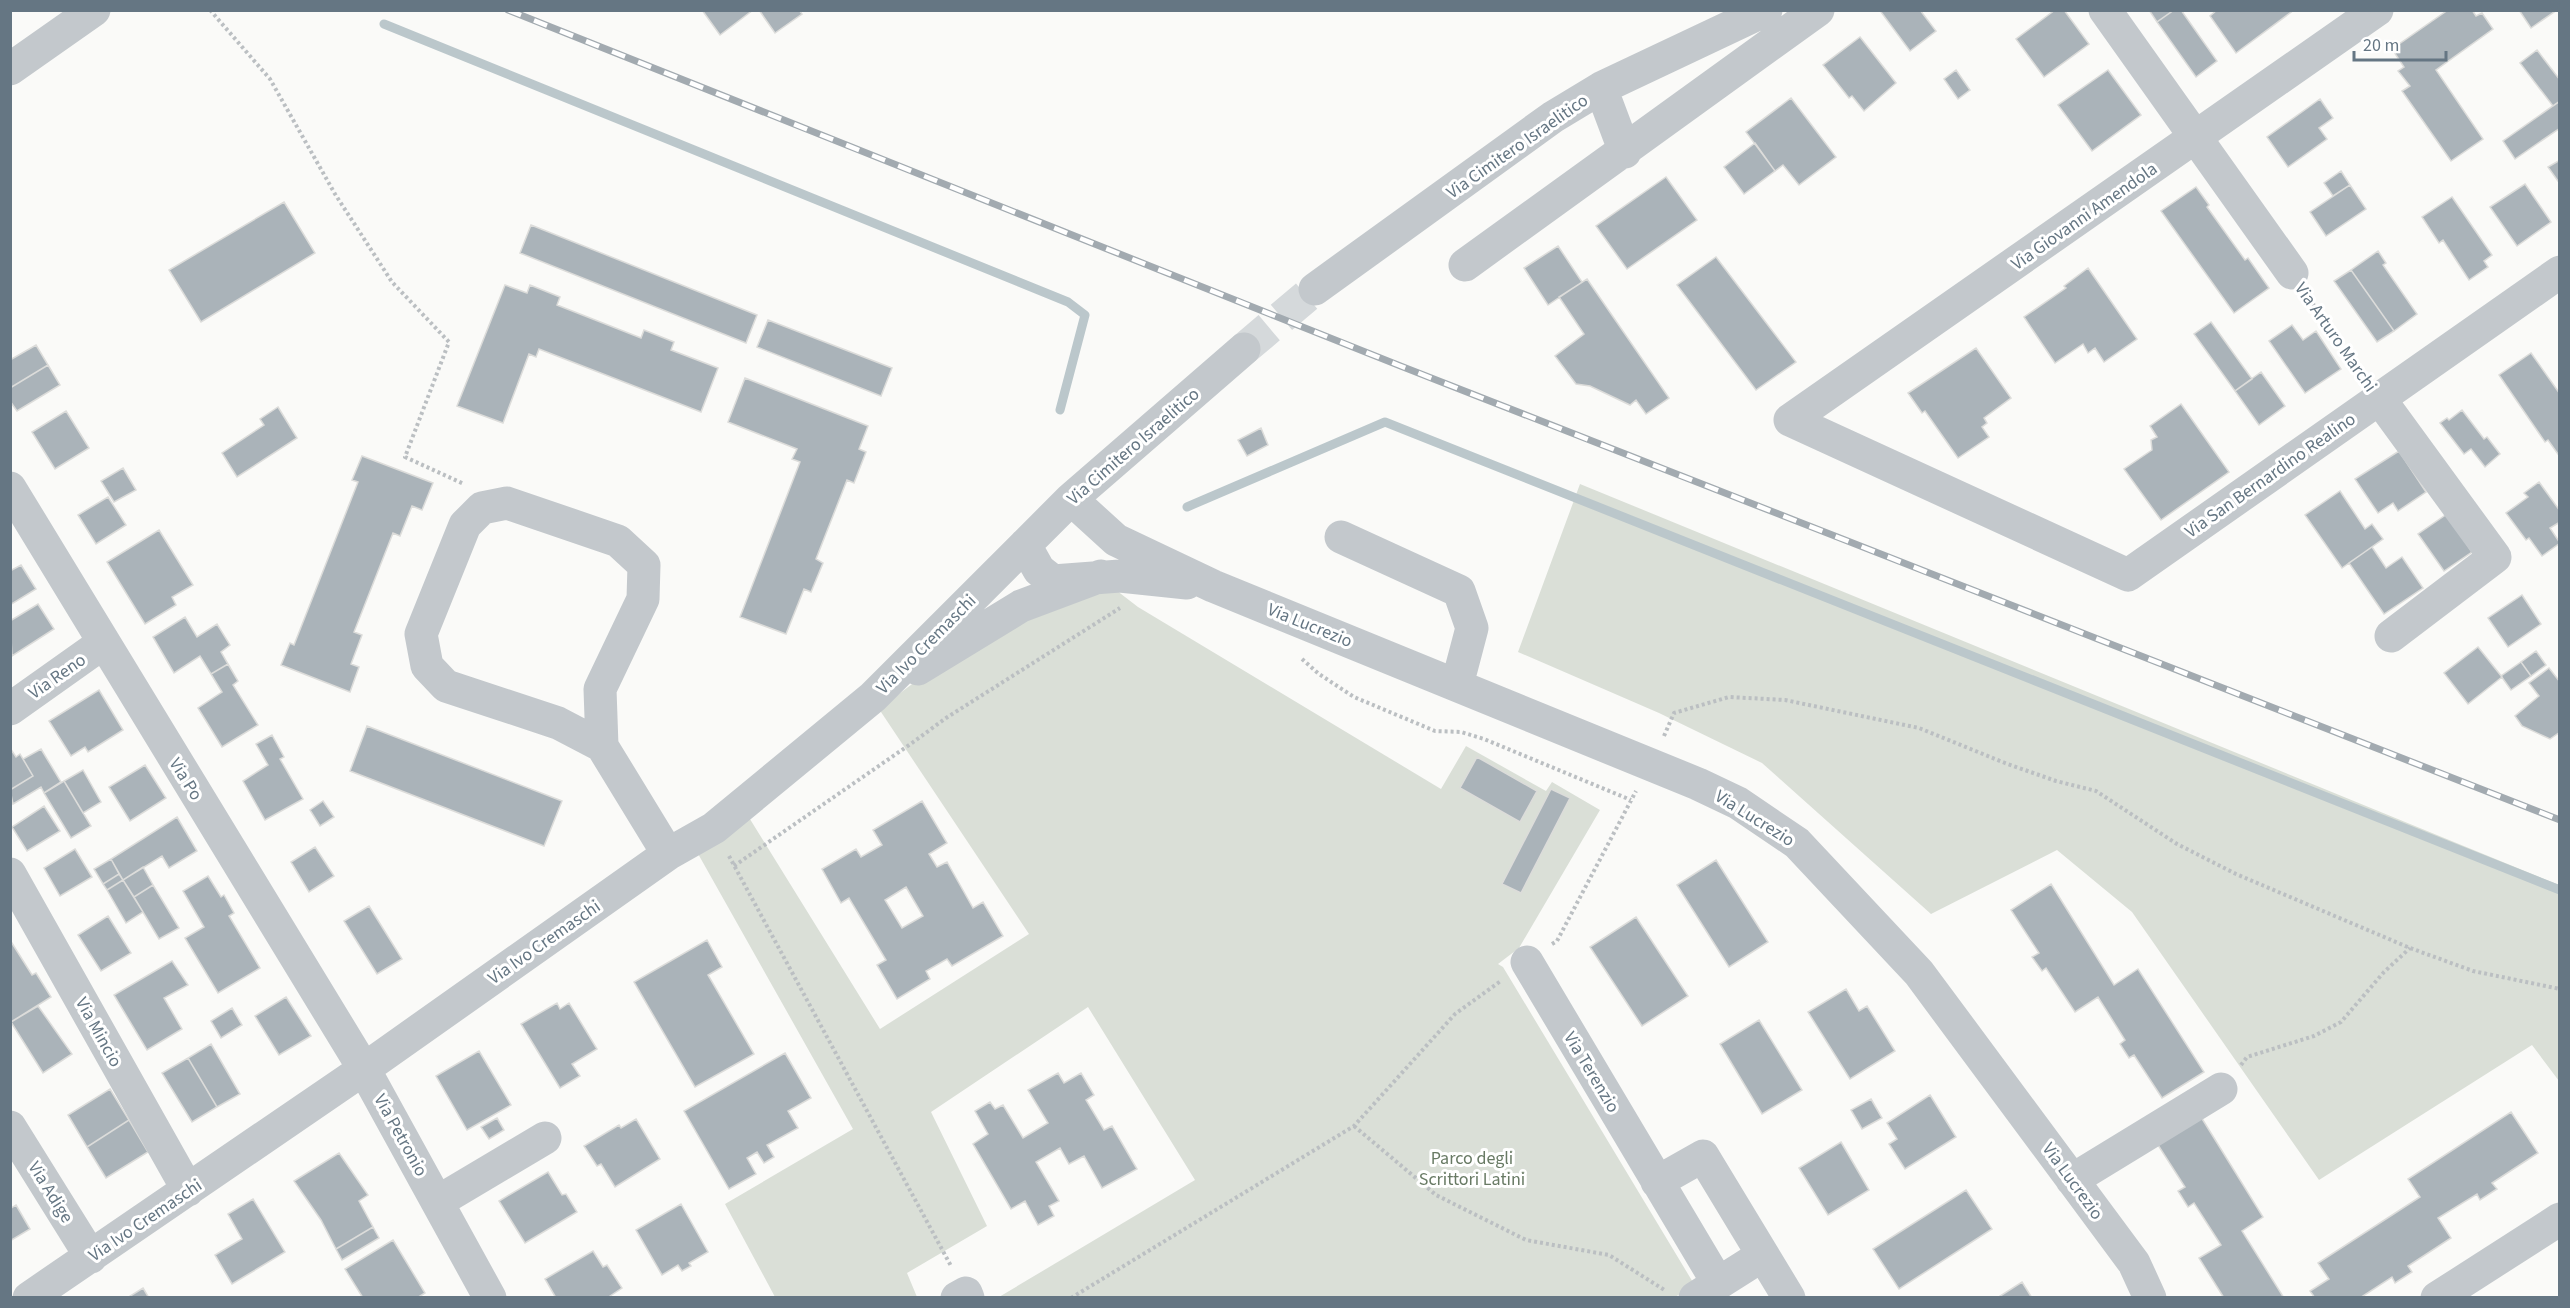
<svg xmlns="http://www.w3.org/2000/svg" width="2570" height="1308" font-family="'Source Sans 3',sans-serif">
<rect width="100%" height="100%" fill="#fafaf8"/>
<path fill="#dadfd7" d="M 1580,484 L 2559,885 L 2559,1081 L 2532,1045 L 2319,1180 L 2132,912 L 2057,850 L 1931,914 L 1762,763 L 1659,713 L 1518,652 Z
M 1112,587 L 1138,607 L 1441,789 L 1466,746 L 1546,791 L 1552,782 L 1600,810 L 1519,948 L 1498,964 L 1503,967 L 1694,1284 L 1674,1298 L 999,1297 L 1195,1180 L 1088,1007 L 931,1112 L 987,1226 L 907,1273 L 917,1297 L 775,1297 L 725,1204 L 853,1129 L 688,836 L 740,803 L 880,1029 L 1029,934 L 879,709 L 940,663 L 981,638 Z"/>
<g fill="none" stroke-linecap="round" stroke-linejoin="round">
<path stroke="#bbc7cb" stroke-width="9" d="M 384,24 L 1068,302 L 1085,315 L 1060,410
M 1187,507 L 1385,422 L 2560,890"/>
</g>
<path fill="#aab3b9" stroke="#dcdcda" stroke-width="1.5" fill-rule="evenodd" d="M 702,10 L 753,10 L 720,35 Z
M 759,10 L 799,10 L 802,14 L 775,33 Z
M 1884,10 L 1920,10 L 1936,31 L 1910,51 L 1881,12 Z
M 2055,10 L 2064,10 L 2089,44 L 2044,77 L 2016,39 Z
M 2149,10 L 2174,10 L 2157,22 Z
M 2174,10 L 2181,10 L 2217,61 L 2196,77 L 2157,22 Z
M 2217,10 L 2294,10 L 2236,53 L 2210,16 Z
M 2448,10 L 2472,10 L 2476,16 L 2482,13 L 2493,29 L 2436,70 L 2483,139 L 2451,161 L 2402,91 L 2410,86 L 2398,71 L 2404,67 L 2392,49 Z
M 2519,10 L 2557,10 L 2531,28 Z
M 1860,37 L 1896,83 L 1864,111 L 1852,96 L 1849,98 L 1823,65 Z
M 2537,50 L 2560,80 L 2560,101 L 2553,106 L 2520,63 Z
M 1956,70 L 1970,90 L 1958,99 L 1944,79 Z
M 2108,70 L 2141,115 L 2092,151 L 2058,105 Z
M 1791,98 L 1836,157 L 1799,185 L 1783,165 L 1775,171 L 1746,132 Z
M 2320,99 L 2333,118 L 2319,128 L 2327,139 L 2288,167 L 2267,137 Z
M 2560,101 L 2560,128 L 2515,159 L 2503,141 Z
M 1755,143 L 1775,171 L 1744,194 L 1724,167 Z
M 2560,160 L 2560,184 L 2548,167 Z
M 2341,171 L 2350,185 L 2333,196 L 2324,183 Z
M 1666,177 L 1697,220 L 1627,269 L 1596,226 Z
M 2525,184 L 2551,222 L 2517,246 L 2490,207 Z
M 2350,185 L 2366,209 L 2326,236 L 2310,212 Z
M 2196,187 L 2209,205 L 2207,207 L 2245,260 L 2248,258 L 2269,288 L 2234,313 L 2161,211 Z
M 2452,197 L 2492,255 L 2484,261 L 2488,267 L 2469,280 L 2443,240 L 2439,243 L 2422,217 Z
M 284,202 L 315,253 L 201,322 L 169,270 Z
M 531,225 L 757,315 L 746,343 L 520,253 Z
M 1558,246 L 1582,282 L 1548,305 L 1524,268 Z
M 2378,251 L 2386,263 L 2383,265 L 2417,314 L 2394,331 L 2351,270 Z
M 1716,257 L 1796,362 L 1756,390 L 1677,285 Z
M 2088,268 L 2137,339 L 2104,362 L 2095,348 L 2088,353 L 2083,344 L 2055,363 L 2024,317 L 2066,288 L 2064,286 Z
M 2351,270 L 2394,331 L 2377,342 L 2334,281 Z
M 1587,279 L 1669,398 L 1646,414 L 1636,400 L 1630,405 L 1590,386 L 1576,384 L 1555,356 L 1584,334 L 1559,297 Z
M 505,285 L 527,293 L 530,285 L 560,297 L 557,305 L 641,338 L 644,330 L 674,342 L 671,350 L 718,368 L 701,412 L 539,349 L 536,357 L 529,354 L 503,423 L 457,406 Z
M 768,320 L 892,368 L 881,396 L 757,347 Z
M 2211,322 L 2252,379 L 2235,391 L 2194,334 Z
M 2292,325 L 2303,340 L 2316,331 L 2341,369 L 2305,393 L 2269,341 Z
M 36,345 L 48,365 L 10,388 L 10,360 Z
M 1976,348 L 2011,398 L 1984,418 L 1987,423 L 1982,427 L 1989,437 L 1958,458 L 1925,411 L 1922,413 L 1908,393 Z
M 2531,353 L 2560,394 L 2560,457 L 2548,440 L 2545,442 L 2499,375 Z
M 48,365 L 60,385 L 17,411 L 10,401 L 10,388 Z
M 2261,372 L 2285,406 L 2259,425 L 2235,391 Z
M 745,378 L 868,426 L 859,449 L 866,452 L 854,483 L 847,480 L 816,559 L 823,563 L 811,592 L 804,589 L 786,634 L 740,617 L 800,462 L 792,459 L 797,449 L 728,422 Z
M 2181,404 L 2229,472 L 2161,520 L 2124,469 L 2152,450 L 2151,440 L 2157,437 L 2150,426 Z
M 278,407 L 297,438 L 237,477 L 222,453 L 264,425 L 260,419 Z
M 2462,410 L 2484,439 L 2487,437 L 2500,454 L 2485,467 L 2471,449 L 2464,454 L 2440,423 L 2447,418 L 2449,420 Z
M 66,411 L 89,448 L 55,469 L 32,432 Z
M 1261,428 L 1268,445 L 1247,456 L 1238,440 Z
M 2399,451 L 2426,492 L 2398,511 L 2393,503 L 2378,513 L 2355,479 Z
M 362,456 L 433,483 L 422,510 L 412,506 L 400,536 L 393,533 L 354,632 L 362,635 L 351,664 L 359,667 L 350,692 L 281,665 L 290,643 L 294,645 L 358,482 L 352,480 Z
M 123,468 L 136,490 L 114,502 L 101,481 Z
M 2539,482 L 2560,511 L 2560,522 L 2550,528 L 2560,543 L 2542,556 L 2529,538 L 2526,540 L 2506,513 L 2528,497 L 2524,493 Z
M 2340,491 L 2365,529 L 2372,524 L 2383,539 L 2342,568 L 2305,515 Z
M 108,497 L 126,525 L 96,544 L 78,515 Z
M 2447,514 L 2472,552 L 2444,571 L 2418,534 Z
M 159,530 L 193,585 L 172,597 L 176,605 L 145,624 L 107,562 Z
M 2372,547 L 2386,568 L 2402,557 L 2423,588 L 2384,614 L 2349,563 Z
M 21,565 L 36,589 L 10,605 L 10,571 Z
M 2522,595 L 2541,624 L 2508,647 L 2488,618 Z
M 38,604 L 54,629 L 12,656 L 10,621 Z
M 185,617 L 197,637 L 217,624 L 230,645 L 221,652 L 228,664 L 211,674 L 200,656 L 174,673 L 153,637 Z
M 2478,647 L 2502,677 L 2468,704 L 2444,673 Z
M 2536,651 L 2546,665 L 2531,676 L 2521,662 Z
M 2521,662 L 2531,676 L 2511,690 L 2501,676 Z
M 228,664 L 238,681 L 233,685 L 258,725 L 222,747 L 198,708 L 222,692 L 211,674 Z
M 2549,668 L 2560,682 L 2560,732 L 2550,739 L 2522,726 L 2515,716 L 2539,696 L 2529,683 Z
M 99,690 L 123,730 L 88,752 L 85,747 L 71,756 L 49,721 Z
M 367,726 L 562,801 L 544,846 L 350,771 Z
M 272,735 L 284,757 L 280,759 L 303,799 L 265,820 L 243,781 L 268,765 L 256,744 Z
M 10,748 L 16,757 L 20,754 L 33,776 L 10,790 Z
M 41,749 L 61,782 L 44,793 L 41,787 L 13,804 L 10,790 L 33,776 L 23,759 Z
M 1477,757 L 1537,791 L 1520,822 L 1460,788 Z
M 145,765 L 166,798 L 130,821 L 109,787 Z
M 83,770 L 101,802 L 83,813 L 64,781 Z
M 64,781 L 91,826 L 71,838 L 44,793 Z
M 1551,789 L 1570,798 L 1521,893 L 1502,884 Z
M 323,801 L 334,817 L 320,826 L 310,810 Z
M 922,801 L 947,843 L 929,854 L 937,867 L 947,862 L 973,908 L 983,902 L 1003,936 L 952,966 L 947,959 L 926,971 L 930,979 L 897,999 L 877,965 L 886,960 L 849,898 L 841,903 L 822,869 L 856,849 L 861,857 L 882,845 L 873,830 ZM 906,887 L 923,916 L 902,928 L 885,900 Z
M 44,806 L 60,831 L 27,851 L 12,827 Z
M 177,817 L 197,851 L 169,868 L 162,856 L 123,880 L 111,859 Z
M 315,847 L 334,876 L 309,892 L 291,862 Z
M 75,849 L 92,877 L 60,896 L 44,868 Z
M 111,859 L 119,874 L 103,884 L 94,869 Z
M 1716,860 L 1768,942 L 1729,967 L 1677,885 Z
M 143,867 L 153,885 L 134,897 L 123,880 Z
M 119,874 L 123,880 L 107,890 L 103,884 Z
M 208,876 L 221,897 L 224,895 L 234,913 L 229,916 L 260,968 L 218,993 L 185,938 L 204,927 L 183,891 Z
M 123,880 L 143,912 L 126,923 L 107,890 Z
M 2051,884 L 2114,985 L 2138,969 L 2204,1072 L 2162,1098 L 2134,1055 L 2129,1058 L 2120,1044 L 2125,1040 L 2098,997 L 2075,1012 L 2046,968 L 2042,971 L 2032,957 L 2039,953 L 2011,910 Z
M 153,885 L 179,928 L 159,939 L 134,897 Z
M 369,906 L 402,959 L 377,974 L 344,921 Z
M 108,916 L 131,953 L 101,971 L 78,935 Z
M 1636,917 L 1688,996 L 1642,1026 L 1590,947 Z
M 10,940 L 32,975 L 36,973 L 51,997 L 11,1022 Z
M 707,940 L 722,967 L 708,975 L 754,1054 L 695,1087 L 634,982 Z
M 172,961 L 188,985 L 164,998 L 182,1029 L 147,1050 L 114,995 Z
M 1846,989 L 1859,1011 L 1867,1006 L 1895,1051 L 1850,1079 L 1808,1012 Z
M 286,997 L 311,1036 L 279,1055 L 255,1016 Z
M 557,1003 L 560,1009 L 569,1003 L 597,1049 L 572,1064 L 580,1076 L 560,1088 L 521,1024 Z
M 38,1006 L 72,1054 L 43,1073 L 11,1022 Z
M 232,1008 L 242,1025 L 221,1038 L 211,1021 Z
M 1759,1020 L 1802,1090 L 1762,1114 L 1720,1044 Z
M 211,1044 L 240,1094 L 217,1107 L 188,1058 Z
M 479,1051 L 511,1105 L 467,1130 L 436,1076 Z
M 785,1053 L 811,1098 L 788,1111 L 798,1128 L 767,1145 L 774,1157 L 764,1163 L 757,1152 L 747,1158 L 756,1174 L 729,1189 L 684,1111 Z
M 188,1058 L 217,1107 L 192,1122 L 162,1073 Z
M 1058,1073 L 1064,1083 L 1081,1073 L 1094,1095 L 1086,1100 L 1104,1130 L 1112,1126 L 1137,1169 L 1102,1188 L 1084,1156 L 1069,1164 L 1060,1148 L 1036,1162 L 1059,1201 L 1049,1206 L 1054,1216 L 1038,1225 L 1025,1201 L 1011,1209 L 973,1144 L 988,1134 L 975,1111 L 990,1102 L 995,1109 L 1003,1105 L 1023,1138 L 1048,1123 L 1028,1090 Z
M 110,1089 L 129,1120 L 87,1147 L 68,1115 Z
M 1930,1095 L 1956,1137 L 1905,1169 L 1889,1144 L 1897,1139 L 1887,1123 Z
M 1871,1099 L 1882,1118 L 1862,1129 L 1851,1110 Z
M 2511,1112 L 2538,1153 L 2492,1183 L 2497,1189 L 2480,1200 L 2477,1194 L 2438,1218 L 2451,1238 L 2408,1266 L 2412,1272 L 2395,1283 L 2392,1277 L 2360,1298 L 2315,1298 L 2310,1291 L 2329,1279 L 2318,1263 L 2420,1197 L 2408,1179 Z
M 2201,1117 L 2263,1217 L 2242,1231 L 2284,1298 L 2224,1298 L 2199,1258 L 2221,1245 L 2194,1203 L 2188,1207 L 2178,1191 L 2185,1187 L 2158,1145 Z
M 497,1118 L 504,1130 L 489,1139 L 481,1127 Z
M 636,1119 L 660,1159 L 615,1187 L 601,1164 L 597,1166 L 584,1146 L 619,1125 L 621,1128 Z
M 129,1120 L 148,1152 L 106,1178 L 87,1147 Z
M 1841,1142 L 1869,1190 L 1828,1215 L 1799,1168 Z
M 339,1153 L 368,1195 L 359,1201 L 373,1227 L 336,1249 L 321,1220 L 294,1181 Z
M 548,1172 L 562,1195 L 566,1194 L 577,1212 L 525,1243 L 499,1201 Z
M 1966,1190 L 1992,1229 L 1899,1289 L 1873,1249 Z
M 253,1199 L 285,1252 L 232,1284 L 215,1255 L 242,1239 L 228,1214 Z
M 681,1204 L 708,1252 L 689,1263 L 691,1266 L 682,1271 L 678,1265 L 662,1275 L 636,1230 Z
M 16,1205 L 30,1229 L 10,1241 L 10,1209 Z
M 373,1227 L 379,1238 L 342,1260 L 336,1249 Z
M 393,1240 L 425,1293 L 417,1298 L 363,1298 L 345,1269 Z
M 593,1251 L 603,1267 L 607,1265 L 622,1288 L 607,1298 L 556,1298 L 545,1279 Z
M 2022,1282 L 2032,1298 L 1997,1298 Z
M 143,1288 L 149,1298 L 127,1298 Z"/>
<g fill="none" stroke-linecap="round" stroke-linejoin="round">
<path stroke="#d5d9db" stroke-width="33" stroke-dasharray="33 16" stroke-linecap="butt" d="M 1244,349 L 1315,289"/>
<path stroke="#bbbfc2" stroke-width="4" stroke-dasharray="3 3" stroke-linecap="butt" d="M 210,10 L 270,79 L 335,194 L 392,282 L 449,342 L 405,457 L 464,484
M 2309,298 L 2361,373
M 1302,659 L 1319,674 L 1354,697 L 1435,731 L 1461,732 L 1484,739 L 1631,800
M 1664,736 L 1674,713 L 1729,697 L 1785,700 L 1919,728 L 2005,763 L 2056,781 L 2096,791 L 2177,844 L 2236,874 L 2410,948 L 2473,971 L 2560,989
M 729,856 L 951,1266
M 734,866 L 912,743 L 946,718 L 1120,608
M 1552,944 L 1557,941 L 1636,791
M 2241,1065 L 2247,1057 L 2314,1036 L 2341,1022 L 2384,972 L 2410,948
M 1354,1126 L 1436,1195 L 1526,1240 L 1609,1255 L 1666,1291
M 1071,1298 L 1354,1126 L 1455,1014 L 1502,980"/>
<path stroke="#c3c8cc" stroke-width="33" d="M 2105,10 L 2292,273
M 10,69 L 94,10
M 1601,88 L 1625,152
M 1465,265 L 1818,10
M 1315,289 L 1553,117 L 1601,88 L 1766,10
M 2379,398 L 2495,557 L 2391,636
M 1790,420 L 2128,575 L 2560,272
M 1790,420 L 2377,10
M 10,488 L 364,1069 L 490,1298
M 1071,499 L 1116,540 L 1213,586 L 1698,784 L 1738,803 L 1797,843 L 1919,973 L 2134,1263 L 2150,1298
M 1341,537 L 1459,591 L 1472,628 L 1457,685
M 1025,545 L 1039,570 L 1053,581 L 1120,576 L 1187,583
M 918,669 L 1021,606 L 1101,576
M 10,709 L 103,643
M 602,746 L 558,723 L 446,686 L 427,666 L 421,634 L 465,525 L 482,508 L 507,503 L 618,541 L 644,565 L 643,599 L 600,689 L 602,746 L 668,854
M 10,874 L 188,1190
M 1527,962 L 1718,1283
M 10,1127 L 91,1257
M 2072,1180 L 2221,1089
M 1657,1182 L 1703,1156 L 1789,1298
M 439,1201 L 545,1138
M 29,1298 L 364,1069 L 668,854 L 714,828 L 873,697 L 1071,499 L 1244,349
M 957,1298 L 966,1293 L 968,1298
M 1695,1298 L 1763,1255
M 2437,1298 L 2560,1219"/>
<g stroke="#a2aab0" stroke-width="7">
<path id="rail" d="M 508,10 L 1398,365 L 2560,820"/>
</g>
<use href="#rail" stroke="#fff" stroke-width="4.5" stroke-dasharray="14" stroke-linecap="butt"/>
</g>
<g text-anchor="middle" stroke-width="6" stroke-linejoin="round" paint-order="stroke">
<g font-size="18" fill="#657683" stroke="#fff">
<text transform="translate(1517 146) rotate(-35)" y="6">Via Cimitero Israelitico</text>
<text transform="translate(2084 216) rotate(-35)" y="6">Via Giovanni Amendola</text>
<text transform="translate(2336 337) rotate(55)" y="6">Via Arturo Marchi</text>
<text transform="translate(1133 446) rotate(-41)" y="6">Via Cimitero Israelitico</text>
<text transform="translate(2270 475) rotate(-35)" y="6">Via San Bernardino Realino</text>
<text transform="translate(1310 625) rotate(22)" y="6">Via Lucrezio</text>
<text transform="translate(926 644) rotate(-45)" y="6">Via Ivo Cremaschi</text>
<text transform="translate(57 676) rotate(-35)" y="6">Via Reno</text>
<text transform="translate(186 779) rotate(58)" y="6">Via Po</text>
<text transform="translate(1755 818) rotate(32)" y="6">Via Lucrezio</text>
<text transform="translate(544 942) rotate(-35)" y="6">Via Ivo Cremaschi</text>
<text transform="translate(99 1032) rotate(61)" y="6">Via Mincio</text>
<text transform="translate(1592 1072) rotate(59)" y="6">Via Terenzio</text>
<text transform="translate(401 1135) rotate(61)" y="6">Via Petronio</text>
<text transform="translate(2073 1181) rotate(54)" y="6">Via Lucrezio</text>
<text transform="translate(51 1192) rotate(58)" y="6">Via Adige</text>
<text transform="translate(145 1220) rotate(-34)" y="6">Via Ivo Cremaschi</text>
</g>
<g font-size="18" fill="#687a64" stroke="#fff">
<text x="1472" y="1164">Parco degli<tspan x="1472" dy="21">Scrittori Latini</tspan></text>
</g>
</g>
<rect width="2570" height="1308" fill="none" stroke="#657683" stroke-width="24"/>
<path d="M2354 51v9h92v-9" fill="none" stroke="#657683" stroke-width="3"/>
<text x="2363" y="51" font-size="18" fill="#657683" stroke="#ffffff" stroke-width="4.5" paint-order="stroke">20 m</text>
</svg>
